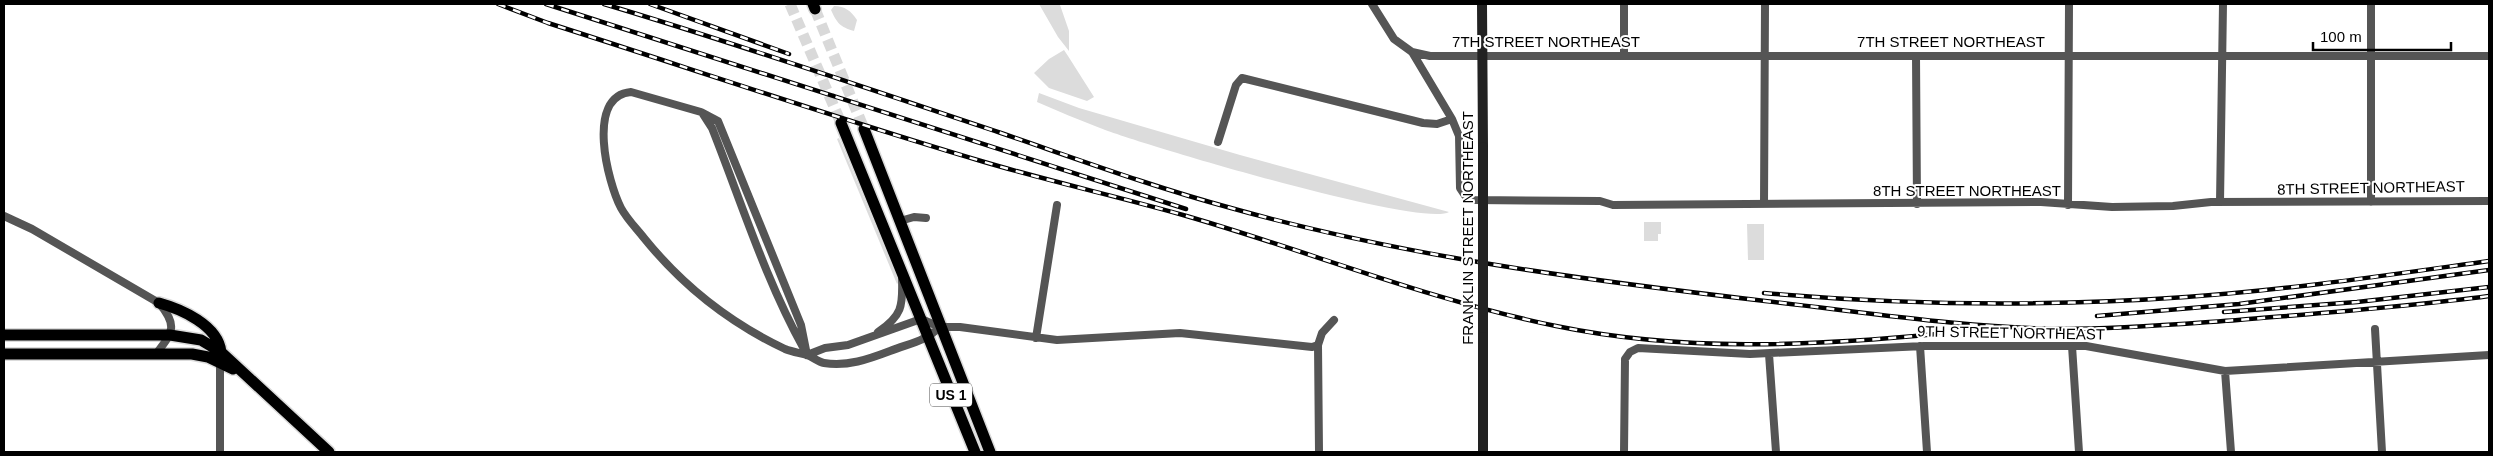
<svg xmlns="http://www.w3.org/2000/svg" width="2493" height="456" font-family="Helvetica,sans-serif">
<rect width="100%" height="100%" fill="#fff"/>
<path fill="#dcdcdc" d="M 1039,4 L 1060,5 L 1069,31 L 1069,51 L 1058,37 Z
M 834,6 C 845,6 851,11 857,20 L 854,31 C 840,27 837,23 831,10 Z
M 1064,50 L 1068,56 L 1094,97 L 1087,101 L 1049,88 L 1034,73 L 1049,59 Z
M 1039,93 L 1079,108 L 1240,155 L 1449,212 C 1422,228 1143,145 1100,128 C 1079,120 1058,111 1037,102 Z
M 839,138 L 899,282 L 897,284 L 837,139 Z
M 1644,222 L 1661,222 L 1661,234 L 1658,234 L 1658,241 L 1644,241 Z
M 1747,224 L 1764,224 L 1764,260 L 1748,260 Z"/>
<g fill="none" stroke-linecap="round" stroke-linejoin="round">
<path stroke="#d9d9d9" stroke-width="11" stroke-dasharray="11 5.5" stroke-linecap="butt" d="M 790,4 L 841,123
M 815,9 L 864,129"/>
<g stroke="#dbdbdb" stroke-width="14">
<path id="primary" d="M 813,4 L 815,9
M 841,123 L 975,452
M 864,129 L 990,452
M 159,303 C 181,309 218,325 221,352
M 4,335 L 170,335 L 201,340 L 221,352 L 329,452
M 4,354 L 192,354 L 208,357 L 233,369"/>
</g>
<path stroke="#555" stroke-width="8" d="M 1372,4 L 1394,39 L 1412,52 L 1452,119 L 1459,136 L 1460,188 L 1466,197 L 1474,200 L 1600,201 L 1613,205 L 2041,202 L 2112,207 L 2173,206 L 2211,202 L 2489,201
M 1624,4 L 1624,56
M 1412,52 L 1430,56 L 2489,56
M 1916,56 L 1917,204
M 703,114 L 712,128 C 741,201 765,279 804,349
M 1218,142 L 1236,85 L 1242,78 L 1423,123 L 1437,124 L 1452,119
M 2220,202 L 2223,4
M 2371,202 L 2371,4
M 1764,204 L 1765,4
M 2068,205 L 2069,4
M 4,216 L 32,229 L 159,303 C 178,326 173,332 156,354
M 900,221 L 914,217 L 926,218
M 2375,329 L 2382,452
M 878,332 C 902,316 903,306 902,279
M 1036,338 L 1057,205
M 1920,346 L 1927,452
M 2072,346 L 2079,452
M 1769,354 L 1776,452
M 807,355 L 801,325 L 718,121 L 701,112 L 631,92 C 585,96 608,183 621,208 C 627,219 636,228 644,238 C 682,285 730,323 785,349 C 792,352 800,353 807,355 C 813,357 818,362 824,363 C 847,367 869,359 890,351 C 910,343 924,342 940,327
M 807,355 L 825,348 L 848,345 L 921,319 L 940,327 L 960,327 L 1057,340 L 1180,333 L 1312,347 L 1318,345
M 2225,371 L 2231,452
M 220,452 L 220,361
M 1319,452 L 1318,345 L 1322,333 L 1334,320
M 1624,452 L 1625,359 L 1630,352 L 1638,348 L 1750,354 L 1924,346 L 2086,346 L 2225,371 L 2489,355"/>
<path stroke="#222" stroke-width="10" d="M 1482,4 L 1483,147
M 1483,452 L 1483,328"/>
<use href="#primary" stroke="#000" stroke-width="11"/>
<g stroke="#000" stroke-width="4.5">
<path id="rail" d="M 498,4 L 548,23 C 692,69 836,118 981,161 C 1048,181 1116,196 1183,215 C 1308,251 1429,300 1556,326 C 1682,352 1810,346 1937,334
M 546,4 L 1186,209
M 604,4 C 738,44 869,89 1001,133 C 1077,159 1153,187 1231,208 C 1406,257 1585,280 1765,301 C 1864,312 1964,328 2064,329 C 2122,329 2180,324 2238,320 C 2322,313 2406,307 2489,296
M 650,4 L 789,54
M 1764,293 C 1904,305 2046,307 2186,297 C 2288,290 2388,275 2489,261
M 2224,312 L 2357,302 L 2489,287
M 2097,316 L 2239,304 L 2489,270"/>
</g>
<use href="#rail" stroke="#fff" stroke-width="2.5" stroke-dasharray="8" stroke-linecap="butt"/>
<path stroke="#222" stroke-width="10" d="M 1483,147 L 1483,328"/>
</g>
<g text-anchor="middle" stroke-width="4" stroke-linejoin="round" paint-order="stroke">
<rect fill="#fff" stroke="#4c4c4c" stroke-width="1" x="930" y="383.5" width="42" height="23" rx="4"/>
<g font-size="14" font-weight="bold" fill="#000">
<text x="951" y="400">US 1</text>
</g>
<g font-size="15" fill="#000" stroke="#fff">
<text x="1546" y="47">7TH STREET NORTHEAST</text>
<text x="1951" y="47">7TH STREET NORTHEAST</text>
<text transform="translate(2371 188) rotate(-1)" y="5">8TH STREET NORTHEAST</text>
<text x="1967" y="196">8TH STREET NORTHEAST</text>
<text transform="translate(1468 228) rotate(-90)" y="5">FRANKLIN STREET NORTHEAST</text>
<text transform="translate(2011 333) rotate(1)" y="5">9TH STREET NORTHEAST</text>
</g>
</g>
<rect width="2493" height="456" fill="none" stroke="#000000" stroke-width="10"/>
<path d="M2313 42v8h138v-8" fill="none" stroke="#000000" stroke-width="2.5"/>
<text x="2320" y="42" font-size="15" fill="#000000" stroke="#ffffff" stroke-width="4" paint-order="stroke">100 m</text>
</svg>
